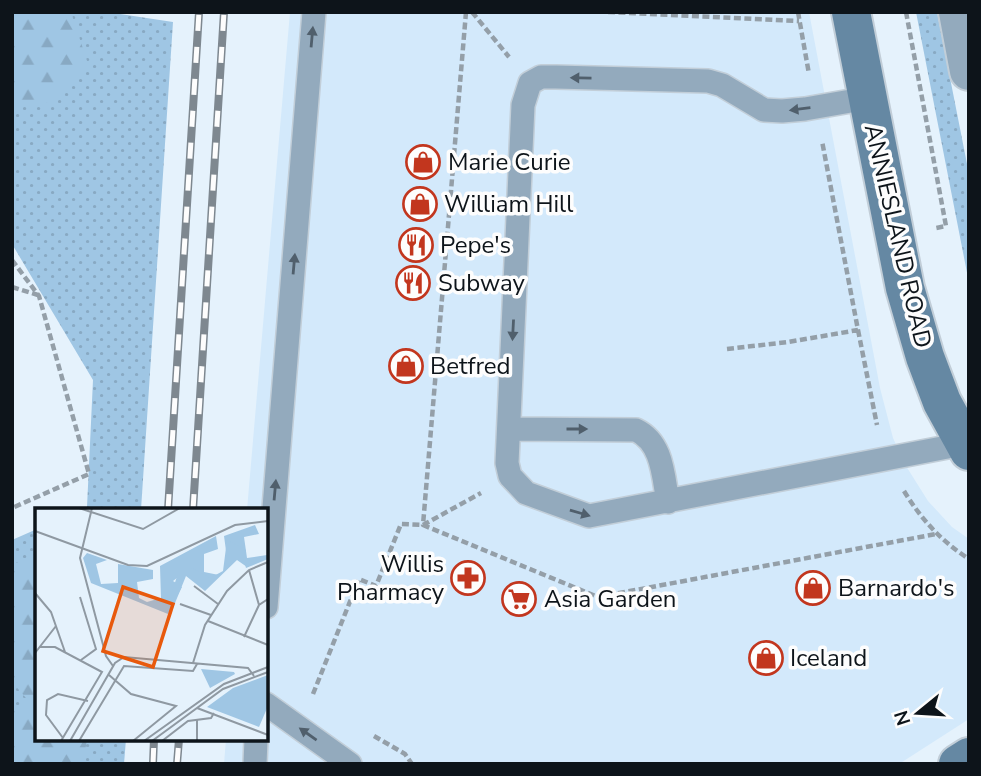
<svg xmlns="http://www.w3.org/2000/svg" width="981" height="776" font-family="'Nunito Sans',sans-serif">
<defs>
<pattern id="grass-dots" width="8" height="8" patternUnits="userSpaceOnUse" patternTransform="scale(1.75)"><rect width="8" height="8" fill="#9fc6e4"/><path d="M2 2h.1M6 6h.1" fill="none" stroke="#88a9c3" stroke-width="1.8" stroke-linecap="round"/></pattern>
<pattern id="forest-firs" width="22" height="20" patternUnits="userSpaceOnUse" patternTransform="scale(1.75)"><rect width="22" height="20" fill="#9fc6e4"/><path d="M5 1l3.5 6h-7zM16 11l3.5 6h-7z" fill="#88a9c3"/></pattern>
</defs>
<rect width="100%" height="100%" fill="#e5f2fc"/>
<path fill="#d3e9fb" d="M 290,12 L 809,12 L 880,388 L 893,438 L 906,466 L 928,501 L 952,527 L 969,539 L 969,719 L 899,764 L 224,764 L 226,739 L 266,739 L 266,510 L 247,510 Z"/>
<path fill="url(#grass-dots)" d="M 12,12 L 107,12 L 173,22 L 141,510 L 81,510 L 87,507 L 93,380 L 12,244 Z
M 916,12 L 937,12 L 969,174 L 969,283 Z
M 37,529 L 37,739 L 126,739 L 124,764 L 12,764 L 12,540 Z"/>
<path fill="url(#forest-firs)" d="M 12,12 L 71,12 L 89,67 L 43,106 L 12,104 Z
M 37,553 L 37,739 L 87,739 L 83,764 L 12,764 L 12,713 L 26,698 L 12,682 L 12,565 Z"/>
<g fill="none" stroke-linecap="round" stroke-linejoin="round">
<g stroke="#c2ced8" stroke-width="26">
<path id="lane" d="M 868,98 L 805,109 L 782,111 L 764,110 L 722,85 L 708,81 L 556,77 L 541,77 L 530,83 L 523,105 L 507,463 L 510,476 L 526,493 L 589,516 L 963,444
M 509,429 L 636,430 C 663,443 663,476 668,502
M 266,607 L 314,12
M 266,704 L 350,764
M 255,764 L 256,739"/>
</g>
<g stroke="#c2ced8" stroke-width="42">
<path id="street" d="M 958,12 L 969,71"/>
</g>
<g stroke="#c2ced8" stroke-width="42">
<path id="secondary" d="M 851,12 L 905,288 L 925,357 L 942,402 L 969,451
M 958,764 L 969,757"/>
</g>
<path stroke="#949fa8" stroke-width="4.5" stroke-dasharray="7 3.5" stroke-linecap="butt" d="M 466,12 L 423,525 L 598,597 L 936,534
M 472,12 L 509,57
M 608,12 L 799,21
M 798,12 L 809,74
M 906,12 L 946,226 L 936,228
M 12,260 L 39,296 L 89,474 L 12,508
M 12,287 L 38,295
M 858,330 L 877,425
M 727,349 L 788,342 L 858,330 L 822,141
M 904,491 C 921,519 941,541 969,559
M 313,694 L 359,579 L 376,586 L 401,524 L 423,525 L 481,493
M 374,736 L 405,754 L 412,764"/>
<use href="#lane" stroke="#93aabd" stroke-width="23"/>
<use href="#street" stroke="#93aabd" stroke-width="38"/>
<use href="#secondary" stroke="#6588a3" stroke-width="38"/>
<g stroke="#7e8890" stroke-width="8">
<path id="rail" d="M 168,510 L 199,12
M 193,510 L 224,12
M 153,764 L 154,739
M 177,764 L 179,739"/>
</g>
<use href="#rail" stroke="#fdfdfd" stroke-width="5" stroke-dasharray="16" stroke-linecap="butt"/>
</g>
<defs><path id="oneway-solid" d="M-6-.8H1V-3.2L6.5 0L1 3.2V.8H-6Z" transform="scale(1.75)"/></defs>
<g fill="#505f6c">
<use href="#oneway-solid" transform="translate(312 37) rotate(-85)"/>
<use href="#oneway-solid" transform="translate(581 78) rotate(-179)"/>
<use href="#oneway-solid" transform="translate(800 109) rotate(173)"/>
<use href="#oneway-solid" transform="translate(294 264) rotate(-85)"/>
<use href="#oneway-solid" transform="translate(513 330) rotate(93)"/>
<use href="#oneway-solid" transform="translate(577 429)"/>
<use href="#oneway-solid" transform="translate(275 490) rotate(-85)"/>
<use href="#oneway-solid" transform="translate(580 513) rotate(16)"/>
<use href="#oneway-solid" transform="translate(308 734) rotate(-145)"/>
</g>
<defs>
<g id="shop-ring" transform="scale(1.75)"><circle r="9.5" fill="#fdfdfd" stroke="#c2361e" stroke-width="1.5"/><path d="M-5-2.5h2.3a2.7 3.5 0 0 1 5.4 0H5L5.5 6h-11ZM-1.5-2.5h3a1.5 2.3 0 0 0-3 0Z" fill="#c2361e"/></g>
<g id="restaurant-ring" transform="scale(1.75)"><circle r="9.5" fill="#fdfdfd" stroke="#c2361e" stroke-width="1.5"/><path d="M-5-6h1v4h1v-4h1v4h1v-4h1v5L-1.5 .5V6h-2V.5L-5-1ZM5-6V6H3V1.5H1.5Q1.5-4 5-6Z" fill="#c2361e"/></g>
<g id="pharmacy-ring" transform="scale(1.75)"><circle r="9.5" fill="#fdfdfd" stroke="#c2361e" stroke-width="1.5"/><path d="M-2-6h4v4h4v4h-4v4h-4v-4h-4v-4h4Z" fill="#c2361e"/></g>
<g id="supermarket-ring" transform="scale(1.75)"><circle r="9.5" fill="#fdfdfd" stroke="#c2361e" stroke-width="1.5"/><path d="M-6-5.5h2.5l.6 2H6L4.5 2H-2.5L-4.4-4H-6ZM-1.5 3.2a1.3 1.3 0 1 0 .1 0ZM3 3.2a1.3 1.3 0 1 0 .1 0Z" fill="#c2361e"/></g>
</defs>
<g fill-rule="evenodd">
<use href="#shop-ring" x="423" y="162"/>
<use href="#shop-ring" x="420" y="204"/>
<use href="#restaurant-ring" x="416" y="245"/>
<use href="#restaurant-ring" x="413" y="283"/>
<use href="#shop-ring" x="406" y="366"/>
<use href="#pharmacy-ring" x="468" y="578"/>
<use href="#shop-ring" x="813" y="588"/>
<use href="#supermarket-ring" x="519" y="599"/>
<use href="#shop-ring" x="766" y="658"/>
</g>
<g text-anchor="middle" stroke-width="7" stroke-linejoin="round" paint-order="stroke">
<g font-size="24" fill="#0d141a" stroke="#fdfdfd" text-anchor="start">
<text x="448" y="170">Marie Curie</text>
<text x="444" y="212">William Hill</text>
<text x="440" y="253">Pepe's</text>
<text x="438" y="291">Subway</text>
<text x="430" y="374">Betfred</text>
<text x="444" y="572" text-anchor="end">Willis<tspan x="444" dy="28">Pharmacy</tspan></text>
<text x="838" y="596">Barnardo's</text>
<text x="544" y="607">Asia Garden</text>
<text x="790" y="666">Iceland</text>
</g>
<g font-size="24" fill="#0d141a" stroke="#fdfdfd">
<text transform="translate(898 236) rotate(77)" y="8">ANNIESLAND ROAD</text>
</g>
</g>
<g transform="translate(35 508)">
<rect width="233" height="233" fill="#e5f2fc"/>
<path d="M 220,17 L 224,26 L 209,29 L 212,50 L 232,47 L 233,51 L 211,60 L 208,49 L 192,50 L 189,28 ZM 181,28 L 183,41 L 169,46 L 169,64 L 184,67 L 177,74 L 155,60 L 138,73 L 147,79 L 133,106 L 56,75 L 48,50 L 52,45 L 72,52 L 61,56 L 66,76 L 83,75 L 83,56 L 118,62 L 118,71 L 102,74 L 104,90 L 112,94 L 126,90 L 125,58 ZM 166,161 L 199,164 L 200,166 L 175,180 ZM 233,167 L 233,198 L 224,219 L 172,199 L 198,180 Z" fill="#9fc6e4"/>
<path d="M 192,32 L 211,42 L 211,51 L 220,55 L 212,59 L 202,52 L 170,83 L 151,68 L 138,100 L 132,100 L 143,65 L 155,59 L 175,70 L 188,63 Z" fill="#9fc6e4"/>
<path fill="none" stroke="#8f99a2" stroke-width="2" d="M 44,0 L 108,21 L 145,0M 57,0 L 45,50 L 71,148 L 78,158M 0,23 L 93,57 L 112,58 L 200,17 L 233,13M 214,62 L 224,97M 159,78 L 183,96M 0,85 L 16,104 L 30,144M 45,89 L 61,141 L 46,152M 145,96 L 176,107M 173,113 L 233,137M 209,129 L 224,97 L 233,91M 4,139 L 20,139 L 67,164 L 26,233M 0,145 L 21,118M 158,155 L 170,117 L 192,83 L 214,62 L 233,54M 74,167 L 96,186 L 141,198 L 98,233M 162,200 L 233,227M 162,211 L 162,233M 28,230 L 11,207 L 12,192 L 23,186 L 53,193M 35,233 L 80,155 L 89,149 L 213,160 L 219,168M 44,233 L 89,158 L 158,163 L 162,156M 109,233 L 189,176 L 233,159M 117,233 L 188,181 L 233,164M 127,233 L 153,213 L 176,210 L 179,205"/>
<path fill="#e8590c" fill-opacity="0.15" stroke="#e8590c" stroke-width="3.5" d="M 88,79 L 138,96 L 118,159 L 68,143 Z"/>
<rect width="233" height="233" fill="none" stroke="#0d141a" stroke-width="3.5"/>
</g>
<rect width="981" height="776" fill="none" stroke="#0d141a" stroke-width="28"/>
<g transform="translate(918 713) rotate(252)" stroke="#fdfdfd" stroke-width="5" paint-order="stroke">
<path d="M0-5L12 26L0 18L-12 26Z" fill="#0d141a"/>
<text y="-10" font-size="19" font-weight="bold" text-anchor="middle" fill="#0d141a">N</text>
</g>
</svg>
